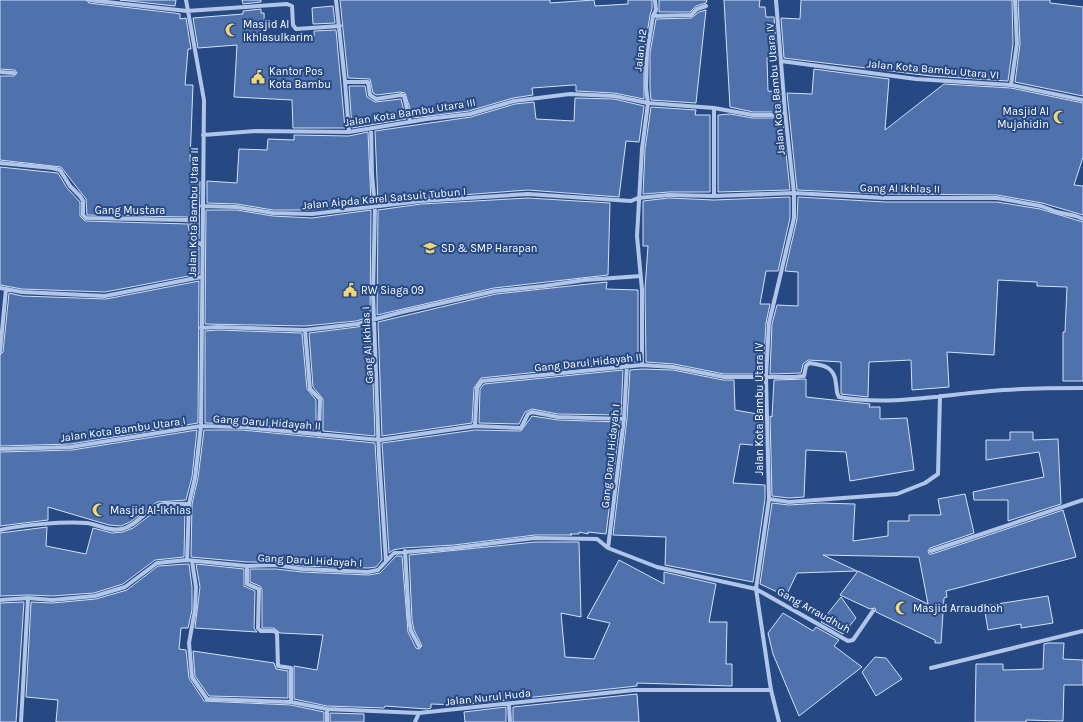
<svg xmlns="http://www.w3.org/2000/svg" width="1083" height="722" font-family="Karla,sans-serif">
<rect width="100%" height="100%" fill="#264984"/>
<path fill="#4f71ac" stroke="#d3e1f6" d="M 0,0 L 86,0 L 89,3 L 174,13 L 180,14 L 180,19 L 186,18 L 191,49 L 188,49 L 185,85 L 193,85 L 190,161 L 194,161 L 194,180 L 200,181 L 199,239 L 197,238 L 194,220 L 187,217 L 87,215 L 86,199 L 61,167 L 0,160 L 0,76 L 14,76 L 17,73 L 15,70 L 0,69 Z
M 120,0 L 176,0 L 175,6 Z
M 242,0 L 261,0 L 261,2 L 243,4 Z
M 340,0 L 550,0 L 550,3 L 594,0 L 595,6 L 628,4 L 628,0 L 652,0 L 652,9 L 650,15 L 644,53 L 644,99 L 614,93 L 576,91 L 576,85 L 573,85 L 532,88 L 533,95 L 513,98 L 469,111 L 413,118 L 405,93 L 400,92 L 377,95 L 373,93 L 370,79 L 348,78 Z
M 659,0 L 707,0 L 706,3 L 696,6 L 690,12 L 659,12 Z
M 724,0 L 760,0 L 759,7 L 765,7 L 766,17 L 774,17 L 777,58 L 767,58 L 768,91 L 780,92 L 781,109 L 772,112 L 753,112 L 730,107 Z
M 801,0 L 1012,0 L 1013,44 L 1008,81 L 931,76 L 784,58 L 781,18 L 800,19 Z
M 1018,0 L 1050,0 L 1050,3 L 1083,7 L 1083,96 L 1015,82 L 1020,44 Z
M 333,6 L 335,23 L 313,24 L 312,8 Z
M 261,9 L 261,13 L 264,13 L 265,40 L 314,37 L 314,31 L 336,30 L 345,128 L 293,128 L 292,100 L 234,97 L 237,45 L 198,48 L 193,18 L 243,14 L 243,11 Z
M 706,10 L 696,103 L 651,100 L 650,88 L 650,53 L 656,19 L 691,18 L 699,12 Z
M 814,69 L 889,79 L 885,130 L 944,84 L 1011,88 L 1083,103 L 1083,157 L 1074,185 L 1083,186 L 1083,215 L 1042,203 L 997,195 L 885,194 L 797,190 L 787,93 L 812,94 Z
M 349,86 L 365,86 L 367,97 L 375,102 L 401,99 L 406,119 L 352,128 Z
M 575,98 L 614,99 L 644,106 L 639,142 L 626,141 L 619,197 L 528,190 L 421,198 L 378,203 L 375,131 L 471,117 L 515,104 L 534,102 L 536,119 L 574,121 Z
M 651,107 L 696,110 L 695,115 L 710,115 L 710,192 L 669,192 L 643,194 L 645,149 Z
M 730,114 L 753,118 L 772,118 L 782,116 L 790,190 L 718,192 L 718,115 Z
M 368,132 L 371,203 L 312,210 L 273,210 L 237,204 L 207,203 L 207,181 L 237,183 L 239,149 L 267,150 L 268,139 L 294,140 L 294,135 L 349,136 Z
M 0,167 L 58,173 L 67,188 L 80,202 L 80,216 L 85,221 L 188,224 L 191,242 L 199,247 L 199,274 L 105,292 L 22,289 L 0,285 Z
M 790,197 L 790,218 L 778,271 L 766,271 L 760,304 L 770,304 L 766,323 L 763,374 L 724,374 L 674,364 L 646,362 L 645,289 L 648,246 L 643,246 L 643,201 L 669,198 L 714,200 Z
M 798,197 L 885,202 L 997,202 L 1040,209 L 1083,222 L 1083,381 L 1063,381 L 1063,332 L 1065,332 L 1067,287 L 1037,286 L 1037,282 L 998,280 L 994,355 L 947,352 L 949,387 L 912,390 L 911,360 L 869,362 L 868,397 L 841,394 L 841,362 L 808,360 L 803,364 L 801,373 L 770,374 L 772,324 L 777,305 L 798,306 L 798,272 L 785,271 L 797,219 Z
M 528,198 L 610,203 L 608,275 L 494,288 L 377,315 L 378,210 L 421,204 Z
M 206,210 L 237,210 L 273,216 L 312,218 L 371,210 L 370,317 L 356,321 L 305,326 L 205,324 Z
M 199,281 L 198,423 L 71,444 L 0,446 L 0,355 L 3,352 L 9,293 L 22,296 L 106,299 Z
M 607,282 L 606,289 L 638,290 L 638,362 L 627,362 L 624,363 L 481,378 L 474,388 L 472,423 L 382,436 L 378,322 L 496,294 Z
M 371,324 L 375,436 L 323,431 L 323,399 L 313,387 L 309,333 L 357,327 Z
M 218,330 L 302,333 L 307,389 L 316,400 L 316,430 L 242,424 L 205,423 L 205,331 Z
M 642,369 L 673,370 L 723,380 L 734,380 L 735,410 L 763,415 L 764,446 L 740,444 L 733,483 L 765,485 L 765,499 L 753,582 L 665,565 L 666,537 L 613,535 L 627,419 L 630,370 Z
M 623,370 L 621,415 L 558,414 L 532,409 L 525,412 L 519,424 L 479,423 L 480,389 L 484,384 Z
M 806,379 L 806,397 L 870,404 L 869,407 L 880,407 L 880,419 L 907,418 L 914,470 L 850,481 L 846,452 L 806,450 L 804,497 L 789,498 L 772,496 L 770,416 L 772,417 L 774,380 Z
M 532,416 L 558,420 L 620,422 L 606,534 L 588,532 L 588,534 L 579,532 L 579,534 L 570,534 L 572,535 L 535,535 L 454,545 L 404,548 L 393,550 L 389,553 L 382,443 L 475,430 L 521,431 Z
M 197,430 L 192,477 L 186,500 L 157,502 L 130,522 L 121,526 L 109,525 L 48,507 L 48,520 L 0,526 L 0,452 L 72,450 Z
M 204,430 L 242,430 L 375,443 L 382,560 L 376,567 L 368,568 L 302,566 L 276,562 L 247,562 L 191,557 L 192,504 L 198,478 Z
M 1010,432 L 1033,432 L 1033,440 L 1058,439 L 1061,504 L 1008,521 L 1008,500 L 974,500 L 973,492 L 1044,477 L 1039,452 L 986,460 L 986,440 L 1010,440 Z
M 965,494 L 974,533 L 930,548 L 928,551 L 929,554 L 932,554 L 1063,510 L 1076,557 L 946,591 L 947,597 L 944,598 L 941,643 L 935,643 L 935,640 L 876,612 L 875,608 L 870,609 L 840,595 L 858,571 L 928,604 L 919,557 L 823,555 L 857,571 L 797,573 L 786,596 L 760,584 L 772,503 L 789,505 L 821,503 L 855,504 L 853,541 L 888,536 L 888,521 L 909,521 L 909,515 L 941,515 L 938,499 Z
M 167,507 L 185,507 L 184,557 L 155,560 L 123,584 L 94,593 L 52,596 L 28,595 L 0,596 L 0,533 L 47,527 L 46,546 L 86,554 L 93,528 L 112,533 L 123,532 L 133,528 L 157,510 Z
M 535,542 L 579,542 L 581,617 L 561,613 L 565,657 L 594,659 L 610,623 L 587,618 L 619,560 L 664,584 L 664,572 L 716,584 L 709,622 L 727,622 L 726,664 L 732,664 L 732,686 L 637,683 L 637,686 L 460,705 L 431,704 L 431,708 L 427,709 L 385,706 L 384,708 L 327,706 L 294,699 L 294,666 L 317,670 L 323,635 L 280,633 L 274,628 L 262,628 L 262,589 L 260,586 L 250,582 L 250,569 L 276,569 L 302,572 L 369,575 L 380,573 L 396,556 L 402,556 L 408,632 L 416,648 L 419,649 L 422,646 L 414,630 L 412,620 L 409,555 Z
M 187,564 L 189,564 L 192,587 L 192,610 L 188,628 L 181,628 L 179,649 L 186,650 L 189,678 L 204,701 L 291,705 L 324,712 L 324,722 L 56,722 L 58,700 L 26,697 L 31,602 L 52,603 L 96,599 L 127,590 L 158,566 Z
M 196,564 L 244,569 L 244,586 L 255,591 L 254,628 L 257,632 L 195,628 L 200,587 Z
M 1048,596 L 1053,623 L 1021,628 L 1021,624 L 988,630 L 984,606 Z
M 841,597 L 856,618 L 843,634 L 821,622 Z
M 24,602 L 16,722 L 0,722 L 0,603 Z
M 783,613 L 813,631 L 816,627 L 839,640 L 834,646 L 862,667 L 799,716 L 773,654 L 768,633 Z
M 1048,643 L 1064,643 L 1063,659 L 1083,660 L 1083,685 L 1064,685 L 1063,721 L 1026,720 L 1026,722 L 975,722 L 976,664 L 1003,664 L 1003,670 L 1043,669 L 1044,644 Z
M 193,651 L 274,663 L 276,669 L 288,671 L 288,698 L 209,696 L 195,676 Z
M 875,657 L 886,658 L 902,679 L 876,696 L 862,672 Z
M 637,694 L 639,722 L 513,722 L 513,707 Z
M 506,707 L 506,722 L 465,722 L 464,712 Z
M 330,713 L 364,714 L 364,722 L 330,722 Z"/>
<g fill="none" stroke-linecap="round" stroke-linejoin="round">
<path stroke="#b0c5e8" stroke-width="4" d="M 89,0 L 187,11 L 287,4 L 292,6 L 293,25 L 296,29 L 340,26
M 186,0 L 204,100 L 201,426 L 195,478 L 189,504 L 187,560
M 336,0 L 345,82 L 368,82 L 370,95 L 376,99 L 401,95 L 404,96 L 410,121
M 776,0 L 785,112 L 794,193 L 794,218 L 769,323 L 766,377 L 769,499 L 756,589 L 771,690 L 779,722
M 653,16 L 691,15 L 697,9 L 706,6
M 781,61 L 916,79 L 1011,85 L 1083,100
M 0,72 L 14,73
M 345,82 L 349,132
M 1011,85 L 1017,44 L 1015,0
M 714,108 L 714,196 L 794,193 L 885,198 L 997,198 L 1041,206 L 1057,212 L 1076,216 L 1083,219
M 371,128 L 372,175 L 375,207 L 373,293 L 379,456 L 386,560
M 203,135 L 256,131 L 349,132 L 427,119 L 470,114 L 514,101 L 570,94 L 614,96 L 648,103 L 714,108 L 753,115 L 772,115 L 785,112
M 0,163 L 52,168 L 60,170 L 70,186 L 80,196 L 83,201 L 83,215 L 86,218 L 187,220 L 191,222 L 194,240 L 202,245
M 202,206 L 237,207 L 273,213 L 312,214 L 421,201 L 528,194 L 631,201 L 638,198 L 669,195 L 714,196
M 0,288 L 22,292 L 105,296 L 201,277
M 201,328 L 218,327 L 305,330 L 357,324 L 402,312 L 495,291 L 544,286 L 585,280 L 641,276
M 305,330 L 310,389 L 320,399 L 319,435
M 0,352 L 6,289
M 642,365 L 642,290 L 637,236 L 642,149 L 648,103 L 646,88 L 647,53 L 653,16 L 656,10 L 655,0
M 475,426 L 477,388 L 482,381 L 642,365 L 673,367 L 724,377 L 795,377 L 804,376 L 806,366 L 809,363 C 824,365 835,367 836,384 C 837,389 836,393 839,397 C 889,406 941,395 991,391 C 1021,388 1053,388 1083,388
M 0,449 L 71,447 L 201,426 L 242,427 L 380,440 L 475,426 L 521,428 L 528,414 L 532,412 L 558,417 L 624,419
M 769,499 L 789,502 L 897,494 L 925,483 L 938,474 L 940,396
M 0,530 C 20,525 66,521 86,523 C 98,524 109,532 122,529 C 136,526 143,513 155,507 C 164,502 178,504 189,504
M 608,548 L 624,419 L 627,365
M 405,551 L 409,620 L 411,631 L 419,646
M 931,551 L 1083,500
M 192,561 L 196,587 L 195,610 L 189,643 L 192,677 L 207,699 L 291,702 L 327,709 L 419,713 L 634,690 L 771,690
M 247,566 L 247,584 L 259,589 L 258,628 L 261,631 L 274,631 L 277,633 L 278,666 L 291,668 L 291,702
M 0,600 L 28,598 L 52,600 L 95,596 L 125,587 L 157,563 L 187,560 L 247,566 L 276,565 L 302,569 L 368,572 L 378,570 L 394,553 L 454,548 L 535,538 L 597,539 L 608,548 L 657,567 L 756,589 L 848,641 L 853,640 L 873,611
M 931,668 L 1083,631
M 509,705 L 510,722
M 327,709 L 327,722
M 21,722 L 28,598
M 415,722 L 419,713"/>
</g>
<defs>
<g id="mosque-bare" transform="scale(1.08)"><path d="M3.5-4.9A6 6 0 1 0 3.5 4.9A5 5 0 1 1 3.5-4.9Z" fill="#f1d675" stroke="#264984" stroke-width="2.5" paint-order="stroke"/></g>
<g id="civic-bare" transform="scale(1.08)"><path d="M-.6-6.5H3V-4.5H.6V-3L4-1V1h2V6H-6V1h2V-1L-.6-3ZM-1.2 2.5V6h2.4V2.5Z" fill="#f1d675" stroke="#264984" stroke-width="2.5" paint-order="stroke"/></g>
<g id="school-bare" transform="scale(1.08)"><path d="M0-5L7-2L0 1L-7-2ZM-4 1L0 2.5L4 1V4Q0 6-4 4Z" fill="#f1d675" stroke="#264984" stroke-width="2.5" paint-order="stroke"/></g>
</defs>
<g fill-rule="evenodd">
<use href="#mosque-bare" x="232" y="30"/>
<use href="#civic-bare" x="258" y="77"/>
<use href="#mosque-bare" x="1060" y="117"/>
<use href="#school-bare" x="430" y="248"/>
<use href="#civic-bare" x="350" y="290"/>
<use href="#mosque-bare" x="99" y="510"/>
<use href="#mosque-bare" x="902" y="608"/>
</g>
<g text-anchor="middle" stroke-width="4" stroke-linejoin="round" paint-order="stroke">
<g font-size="11" fill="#fff" stroke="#264984" text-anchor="start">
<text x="243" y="28">Masjid Al<tspan x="243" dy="13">Ikhlasulkarim</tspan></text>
<text x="269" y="75">Kantor Pos<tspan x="269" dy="13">Kota Bambu</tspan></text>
<text x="1049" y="115" text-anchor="end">Masjid Al<tspan x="1049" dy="13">Mujahidin</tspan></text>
<text x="441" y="252">SD &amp; SMP Harapan</text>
<text x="361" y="294">RW Siaga 09</text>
<text x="110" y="514">Masjid Al-Ikhlas</text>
<text x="913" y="612">Masjid Arraudhoh</text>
</g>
<g font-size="11" fill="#fff" stroke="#264984">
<text transform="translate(640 50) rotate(-83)" y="4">Jalan H2</text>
<text transform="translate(933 69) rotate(5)" y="4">Jalan Kota Bambu Utara VI</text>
<text transform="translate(775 89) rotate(-95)" y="4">Jalan Kota Bambu Utara IV</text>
<text transform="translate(410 112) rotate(-9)" y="4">Jalan Kota Bambu Utara III</text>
<text transform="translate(900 188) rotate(1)" y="4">Gang Al Ikhlas II</text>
<text transform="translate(384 198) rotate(-5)" y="4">Jalan Aipda Karel Satsuit Tubun I</text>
<text x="130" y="214">Gang Mustara</text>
<text transform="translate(193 212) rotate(-89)" y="4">Jalan Kota Bambu Utara II</text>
<text transform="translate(367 345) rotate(-93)" y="4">Gang Al Ikhlas I</text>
<text transform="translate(588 362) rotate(-6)" y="4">Gang Darul Hidayah II</text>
<text transform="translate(759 409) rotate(-90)" y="4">Jalan Kota Bambu Utara IV</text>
<text transform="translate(267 422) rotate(4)" y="4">Gang Darul Hidayah II</text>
<text transform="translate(123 429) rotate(-8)" y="4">Jalan Kota Bambu Utara I</text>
<text transform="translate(610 456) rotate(-84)" y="4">Gang Darul Hidayah I</text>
<text transform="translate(310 560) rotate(3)" y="4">Gang Darul Hidayah I</text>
<text transform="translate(814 610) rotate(29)" y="4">Gang Arraudhuh</text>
<text transform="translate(488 697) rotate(-6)" y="4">Jalan Nurul Huda</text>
</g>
</g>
</svg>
